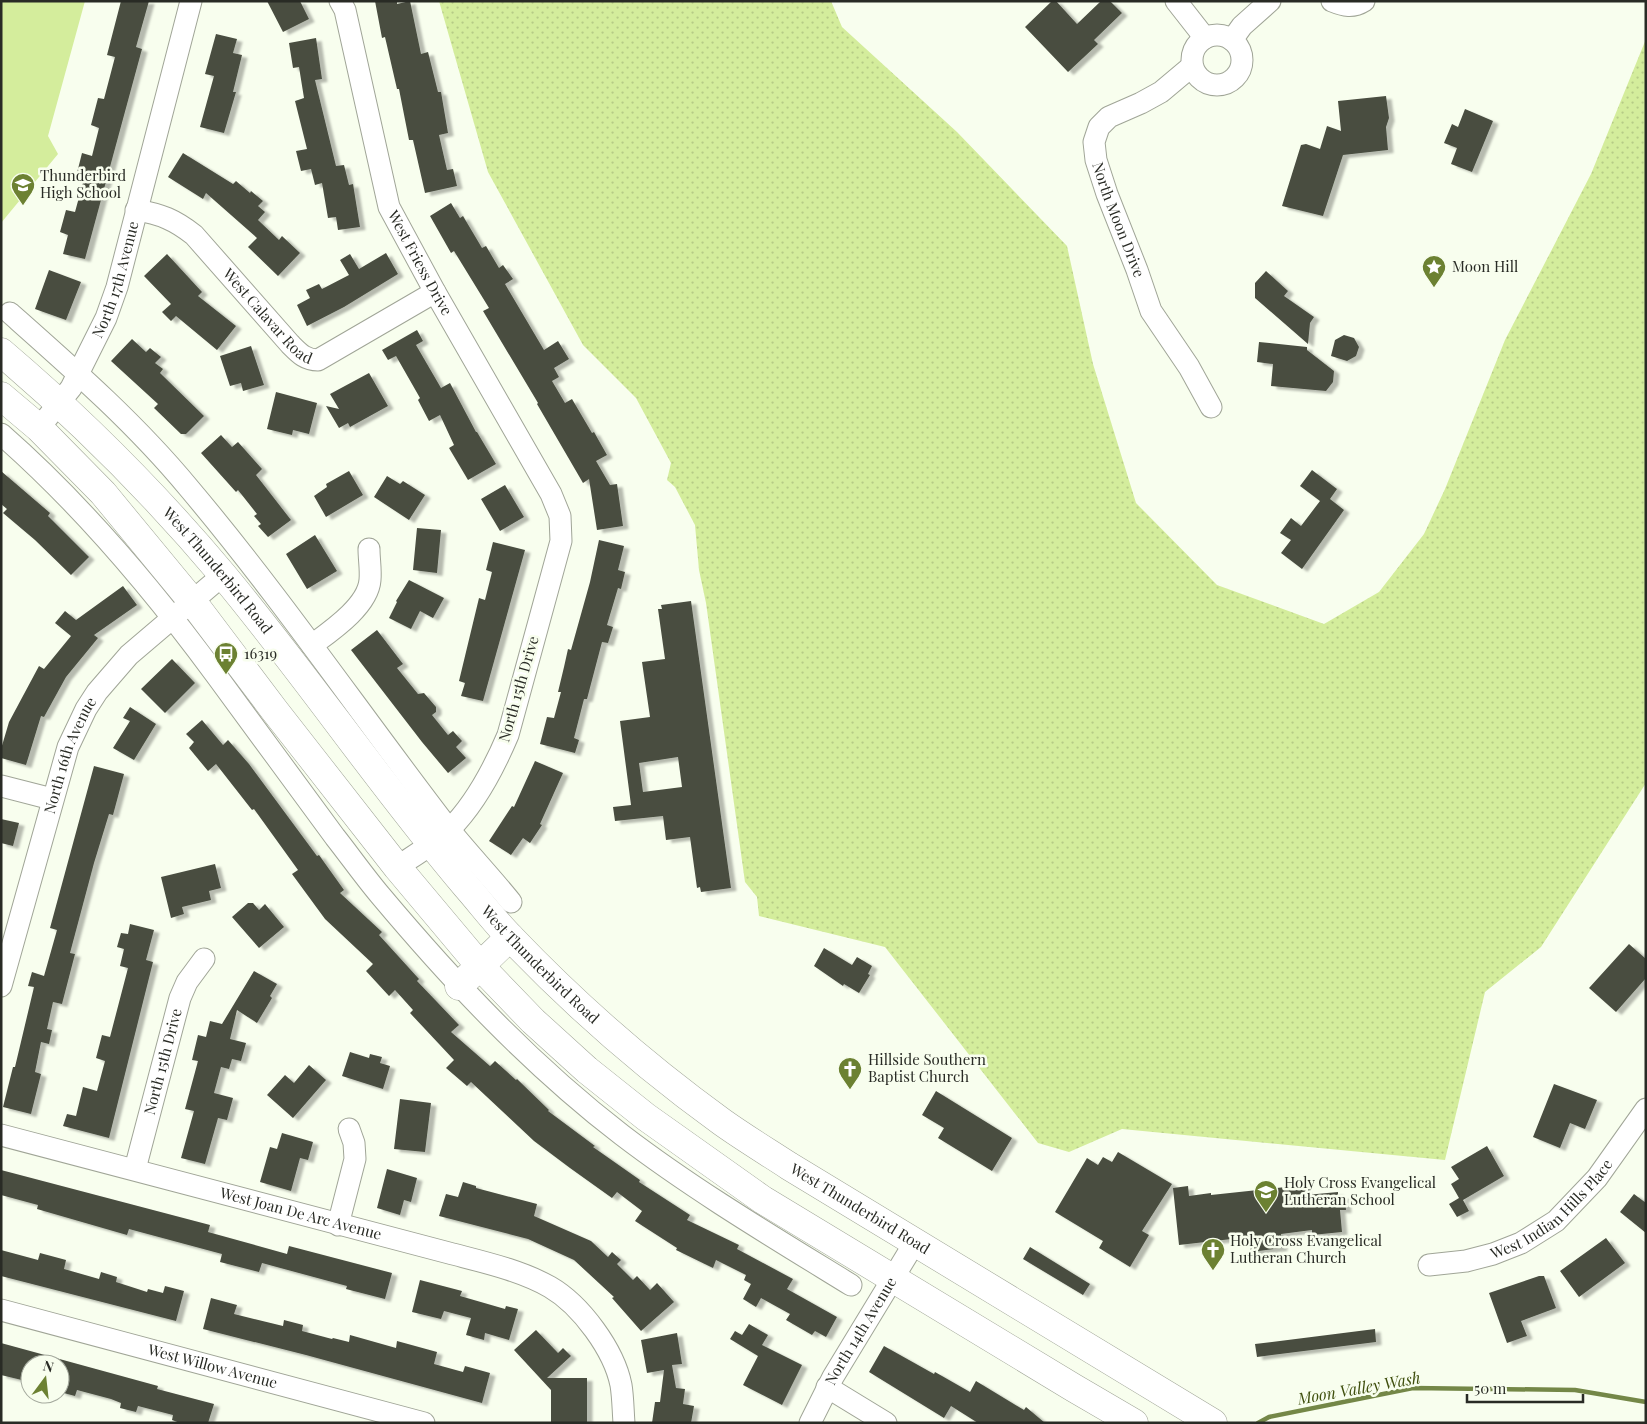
<svg xmlns="http://www.w3.org/2000/svg" width="1647" height="1424" font-family="'Playfair Display',serif">
<defs>
<pattern id="grass-dots" width="8" height="8" patternUnits="userSpaceOnUse" patternTransform="scale(1.25)"><rect width="8" height="8" fill="#d4ed9c"/><path d="M2 2h.1M6 6h.1" fill="none" stroke="#b6cb86" stroke-width="1.8" stroke-linecap="round"/></pattern>
<filter id="shadow"><feDropShadow dx="5.5" dy="3" stdDeviation="1" flood-color="#0004"/></filter>
</defs>
<rect width="100%" height="100%" fill="#f8feee"/>
<path fill="url(#grass-dots)" d="M 439,1 L 831,1 L 842,27 L 957,132 L 1067,246 L 1093,364 L 1136,503 L 1217,585 L 1324,624 L 1379,592 L 1424,534 L 1445,489 L 1505,340 L 1591,174 L 1646,39 L 1646,783 L 1541,947 L 1485,992 L 1445,1160 L 1122,1129 L 1069,1152 L 1038,1143 L 885,947 L 759,916 L 757,897 L 745,882 L 706,603 L 699,570 L 695,525 L 675,487 L 667,480 L 671,463 L 636,398 L 583,345 L 488,172 Z"/>
<path fill="#d4ed9c" d="M 1,1 L 85,1 L 48,136 L 58,154 L 1,223 Z"/>
<g fill="none" stroke-linecap="round" stroke-linejoin="round">
<path stroke="#748747" stroke-width="4.5" d="M 1258,1423 L 1269,1417 L 1413,1388 L 1575,1390 L 1646,1402"/>
</g>
<path fill="#494d40" fill-rule="evenodd" filter="url(#shadow)" d="M 121,1 L 149,1 L 136,47 L 142,49 L 85,259 L 63,254 L 68,235 L 60,232 L 66,210 L 75,212 L 84,179 L 76,177 L 82,153 L 92,156 L 99,128 L 91,125 L 98,98 L 104,99 L 115,57 L 107,55 Z
M 267,1 L 300,1 L 309,19 L 283,32 Z
M 375,1 L 397,1 L 397,4 L 410,1 L 421,54 L 428,52 L 438,92 L 441,92 L 448,133 L 439,135 L 447,170 L 453,169 L 457,186 L 425,193 L 413,140 L 409,140 L 399,89 L 397,89 L 385,37 L 382,38 Z
M 1052,1 L 1056,1 L 1077,24 L 1101,1 L 1110,1 L 1122,13 L 1094,40 L 1098,44 L 1068,72 L 1025,27 Z
M 216,34 L 237,39 L 233,53 L 242,55 L 233,92 L 236,92 L 224,133 L 200,127 L 214,76 L 205,74 Z
M 316,38 L 322,79 L 315,80 L 336,166 L 344,165 L 349,185 L 353,184 L 360,227 L 338,230 L 336,217 L 328,218 L 322,183 L 315,185 L 311,169 L 301,171 L 296,151 L 307,149 L 295,101 L 304,98 L 299,67 L 293,68 L 289,43 Z
M 1386,96 L 1389,118 L 1386,127 L 1388,150 L 1343,155 L 1323,216 L 1282,206 L 1301,145 L 1306,144 L 1320,149 L 1327,126 L 1341,131 L 1338,101 Z
M 1465,109 L 1493,121 L 1472,172 L 1451,164 L 1457,148 L 1444,143 L 1452,124 L 1458,127 Z
M 183,153 L 233,184 L 236,181 L 250,193 L 251,191 L 263,201 L 258,206 L 265,212 L 258,220 L 279,240 L 282,236 L 300,253 L 278,276 L 248,247 L 257,238 L 206,193 L 203,199 L 168,177 Z
M 451,203 L 460,218 L 463,216 L 482,248 L 486,246 L 499,268 L 503,265 L 513,279 L 505,284 L 544,350 L 558,341 L 569,359 L 554,368 L 559,377 L 552,381 L 565,403 L 572,399 L 592,433 L 594,432 L 607,455 L 596,461 L 610,485 L 617,484 L 623,526 L 597,530 L 589,479 L 583,483 L 537,404 L 538,403 L 483,311 L 489,308 L 454,251 L 451,253 L 430,216 Z
M 386,253 L 398,274 L 344,307 L 307,326 L 297,305 L 310,298 L 306,290 L 319,284 L 322,289 L 349,275 L 340,260 L 350,254 L 359,269 Z
M 167,254 L 202,292 L 198,296 L 236,326 L 217,350 L 176,316 L 171,321 L 162,312 L 171,304 L 144,276 Z
M 49,270 L 81,282 L 66,320 L 35,309 Z
M 1266,271 L 1288,291 L 1284,296 L 1314,317 L 1310,323 L 1308,344 L 1255,298 L 1255,283 Z
M 417,330 L 423,341 L 416,345 L 441,388 L 450,383 L 476,432 L 477,432 L 496,464 L 468,480 L 449,448 L 454,445 L 440,415 L 429,421 L 418,400 L 420,398 L 396,356 L 388,360 L 382,350 Z
M 1344,335 L 1354,338 L 1359,347 L 1356,356 L 1347,361 L 1331,356 L 1335,340 Z
M 132,339 L 146,352 L 150,348 L 161,357 L 155,363 L 163,369 L 160,373 L 204,416 L 186,434 L 181,434 L 154,408 L 158,404 L 111,361 Z
M 1259,342 L 1307,347 L 1307,350 L 1334,371 L 1333,382 L 1326,391 L 1271,386 L 1273,364 L 1257,362 Z
M 251,346 L 264,385 L 243,391 L 241,383 L 230,386 L 220,356 Z
M 369,373 L 388,406 L 350,427 L 348,423 L 339,428 L 326,406 L 339,409 L 330,394 Z
M 276,392 L 317,403 L 309,434 L 293,430 L 292,435 L 267,429 Z
M 221,435 L 232,447 L 238,442 L 262,469 L 256,475 L 291,520 L 268,537 L 258,526 L 261,524 L 254,516 L 257,514 L 238,490 L 236,492 L 201,453 Z
M 1312,470 L 1337,489 L 1330,499 L 1344,510 L 1302,569 L 1281,553 L 1291,540 L 1280,533 L 1291,518 L 1301,526 L 1320,501 L 1300,486 Z
M 1,471 L 50,513 L 48,516 L 89,557 L 71,575 L 35,540 L 3,513 L 7,509 L 1,504 Z
M 349,471 L 363,495 L 326,517 L 314,496 L 327,487 L 326,484 Z
M 387,476 L 400,484 L 403,481 L 425,495 L 409,520 L 374,497 Z
M 505,485 L 524,517 L 500,531 L 481,499 Z
M 417,528 L 441,530 L 437,573 L 413,570 Z
M 315,535 L 337,571 L 307,589 L 286,554 Z
M 599,540 L 624,546 L 618,570 L 625,572 L 621,589 L 618,588 L 607,625 L 613,627 L 608,643 L 602,642 L 587,699 L 584,699 L 574,738 L 579,740 L 575,753 L 540,744 L 547,717 L 554,718 L 561,692 L 558,692 L 564,667 L 568,649 L 571,650 L 590,582 Z
M 493,542 L 525,550 L 483,701 L 461,696 L 465,683 L 459,681 L 479,598 L 485,600 L 492,572 L 486,570 Z
M 409,580 L 444,598 L 433,618 L 420,611 L 411,629 L 389,618 L 397,602 L 396,601 Z
M 123,586 L 137,605 L 94,635 L 98,638 L 66,677 L 44,717 L 41,716 L 26,765 L 1,758 L 1,749 L 9,722 L 39,666 L 44,669 L 71,636 L 55,623 L 65,611 L 76,620 Z
M 691,601 L 731,888 L 701,892 L 700,887 L 697,888 L 690,837 L 666,840 L 663,816 L 615,821 L 613,807 L 631,805 L 620,721 L 650,717 L 642,662 L 665,659 L 658,609 L 662,609 L 661,605 ZM 678,757 L 682,787 L 643,792 L 639,763 Z
M 377,630 L 403,664 L 397,668 L 418,694 L 424,693 L 436,707 L 436,712 L 432,715 L 448,735 L 453,731 L 462,741 L 456,747 L 466,758 L 448,773 L 422,742 L 351,650 Z
M 172,659 L 195,683 L 165,713 L 141,689 Z
M 130,707 L 156,724 L 134,760 L 113,748 L 130,721 L 123,718 Z
M 202,720 L 223,745 L 228,740 L 249,764 L 317,856 L 319,855 L 344,890 L 340,893 L 382,932 L 379,935 L 419,979 L 417,981 L 459,1025 L 451,1032 L 490,1066 L 495,1061 L 516,1080 L 517,1079 L 549,1110 L 548,1111 L 595,1146 L 593,1147 L 640,1180 L 639,1182 L 690,1215 L 687,1220 L 739,1245 L 737,1249 L 793,1279 L 787,1289 L 837,1317 L 826,1337 L 815,1331 L 812,1335 L 786,1320 L 790,1314 L 761,1298 L 756,1307 L 743,1299 L 751,1284 L 744,1280 L 746,1275 L 716,1260 L 713,1268 L 676,1250 L 677,1248 L 635,1221 L 642,1211 L 617,1192 L 612,1198 L 570,1168 L 534,1141 L 471,1082 L 467,1086 L 446,1068 L 454,1060 L 410,1013 L 413,1010 L 395,990 L 389,996 L 366,971 L 373,964 L 325,919 L 292,874 L 298,870 L 254,809 L 252,810 L 216,764 L 208,771 L 189,748 L 194,742 L 186,734 Z
M 535,761 L 563,773 L 540,824 L 542,825 L 530,843 L 523,838 L 511,855 L 489,841 L 512,806 L 514,807 Z
M 94,766 L 124,774 L 113,815 L 109,814 L 94,863 L 70,953 L 75,954 L 62,1004 L 53,1002 L 47,1029 L 52,1030 L 49,1044 L 41,1042 L 35,1072 L 41,1074 L 31,1114 L 3,1107 L 13,1067 L 15,1067 L 34,987 L 28,986 L 32,972 L 44,976 L 57,930 L 50,928 Z
M 1,819 L 19,823 L 13,846 L 1,843 Z
M 215,864 L 221,888 L 209,891 L 211,900 L 182,907 L 184,914 L 171,918 L 161,877 Z
M 248,903 L 253,903 L 259,910 L 265,904 L 284,927 L 259,948 L 232,917 Z
M 130,924 L 154,930 L 146,960 L 153,962 L 109,1138 L 63,1126 L 67,1114 L 76,1116 L 83,1087 L 97,1091 L 105,1061 L 96,1058 L 102,1035 L 110,1037 L 128,968 L 120,966 L 124,949 L 117,947 L 121,933 L 128,934 Z
M 1629,944 L 1646,959 L 1646,978 L 1616,1012 L 1589,988 Z
M 824,948 L 852,965 L 857,957 L 872,966 L 868,974 L 870,975 L 859,993 L 844,984 L 843,986 L 814,966 Z
M 254,971 L 277,984 L 270,996 L 272,998 L 257,1023 L 237,1010 L 230,1039 L 246,1043 L 241,1061 L 232,1059 L 229,1069 L 221,1067 L 214,1093 L 233,1098 L 227,1120 L 218,1118 L 205,1164 L 181,1158 L 194,1111 L 185,1109 L 198,1061 L 192,1060 L 198,1035 L 206,1037 L 210,1021 L 222,1024 Z
M 350,1052 L 369,1058 L 370,1054 L 382,1057 L 380,1063 L 390,1066 L 383,1089 L 342,1076 Z
M 309,1065 L 326,1080 L 293,1118 L 267,1095 L 285,1075 L 294,1083 Z
M 1554,1084 L 1597,1100 L 1585,1129 L 1570,1123 L 1560,1148 L 1533,1137 Z
M 936,1091 L 1012,1138 L 992,1171 L 938,1138 L 944,1128 L 922,1115 Z
M 400,1099 L 431,1103 L 425,1152 L 394,1149 Z
M 282,1133 L 313,1142 L 308,1160 L 300,1158 L 291,1191 L 260,1182 L 270,1147 L 277,1149 Z
M 1487,1146 L 1504,1176 L 1463,1200 L 1469,1211 L 1457,1217 L 1449,1204 L 1459,1198 L 1451,1184 L 1459,1179 L 1451,1167 Z
M 1118,1152 L 1172,1184 L 1142,1231 L 1149,1235 L 1130,1267 L 1099,1248 L 1103,1241 L 1055,1212 L 1087,1158 L 1098,1165 L 1103,1157 L 1112,1162 Z
M 387,1169 L 417,1178 L 411,1202 L 404,1200 L 400,1215 L 377,1208 Z
M 1,1170 L 210,1225 L 208,1232 L 287,1254 L 289,1246 L 392,1273 L 385,1299 L 346,1289 L 347,1286 L 262,1263 L 259,1272 L 220,1262 L 222,1254 L 129,1229 L 127,1235 L 37,1209 L 38,1205 L 1,1195 Z
M 463,1182 L 476,1186 L 476,1188 L 537,1204 L 534,1216 L 591,1241 L 608,1257 L 612,1252 L 621,1260 L 617,1264 L 633,1280 L 637,1276 L 650,1290 L 657,1283 L 674,1302 L 641,1331 L 612,1298 L 614,1297 L 574,1260 L 528,1239 L 439,1216 L 446,1194 L 458,1197 Z
M 1305,1185 L 1306,1195 L 1338,1192 L 1338,1197 L 1345,1196 L 1346,1210 L 1340,1210 L 1342,1232 L 1312,1235 L 1312,1230 L 1281,1234 L 1282,1248 L 1251,1252 L 1249,1237 L 1179,1245 L 1173,1188 L 1188,1186 L 1189,1196 L 1211,1193 L 1211,1195 Z
M 1634,1194 L 1646,1203 L 1646,1233 L 1620,1212 Z
M 1606,1238 L 1625,1263 L 1579,1297 L 1560,1271 Z
M 1030,1247 L 1090,1284 L 1083,1295 L 1023,1259 Z
M 1,1250 L 38,1260 L 40,1253 L 66,1260 L 64,1269 L 99,1279 L 101,1272 L 117,1277 L 116,1282 L 147,1292 L 148,1289 L 163,1293 L 165,1286 L 184,1291 L 176,1321 L 1,1276 Z
M 1539,1276 L 1544,1276 L 1556,1308 L 1521,1321 L 1527,1336 L 1507,1343 L 1489,1293 Z
M 420,1280 L 462,1291 L 460,1296 L 505,1309 L 506,1306 L 518,1309 L 509,1340 L 485,1333 L 484,1340 L 466,1335 L 471,1318 L 444,1311 L 441,1319 L 412,1312 Z
M 211,1298 L 237,1305 L 234,1314 L 283,1326 L 284,1320 L 303,1325 L 302,1331 L 332,1339 L 333,1338 L 349,1342 L 350,1335 L 396,1348 L 397,1341 L 437,1352 L 434,1364 L 463,1372 L 465,1366 L 490,1373 L 482,1403 L 306,1355 L 203,1329 Z
M 749,1324 L 768,1335 L 762,1345 L 802,1365 L 782,1405 L 743,1385 L 758,1356 L 730,1339 L 735,1331 L 742,1335 Z
M 1375,1329 L 1376,1342 L 1257,1357 L 1255,1344 Z
M 536,1330 L 558,1353 L 563,1348 L 571,1356 L 547,1378 L 587,1378 L 587,1423 L 551,1423 L 551,1390 L 514,1350 Z
M 677,1333 L 682,1364 L 672,1365 L 676,1388 L 685,1389 L 683,1404 L 694,1406 L 691,1423 L 652,1423 L 655,1402 L 660,1402 L 664,1370 L 647,1373 L 641,1340 Z
M 1,1343 L 158,1386 L 157,1389 L 214,1404 L 208,1423 L 180,1423 L 172,1420 L 173,1415 L 138,1406 L 136,1412 L 120,1408 L 121,1403 L 111,1399 L 77,1390 L 75,1396 L 60,1392 L 60,1364 L 30,1364 L 30,1382 L 1,1375 Z
M 884,1346 L 934,1374 L 935,1372 L 970,1392 L 976,1381 L 1024,1410 L 1026,1407 L 1045,1423 L 978,1423 L 951,1406 L 944,1418 L 869,1372 Z"/>
<g fill="none" stroke-linecap="round" stroke-linejoin="round">
<g stroke="#a0a597" stroke-width="23">
<g id="minor">
<path id="s1" d="M 340,1 L 345,10 L 389,207 L 435,292 L 551,494 L 560,516 L 561,541 L 508,735 C 494,768 476,803 450,829 C 434,844 415,855 397,867"/>
<path d="M 1176,1 L 1205,38"/>
<path d="M 1332,1 C 1344,6 1353,8 1364,1"/>
<circle cx="1217" cy="60" r="25"/>
<path d="M 1232,40 L 1242,26 L 1270,1"/>
<path id="s2" d="M 1192,66 L 1161,92 L 1141,103 L 1109,117 L 1099,127 L 1094,142 L 1096,160 L 1107,194 L 1137,270 L 1151,311 L 1189,367 L 1211,407"/>
<path id="s3" d="M 136,210 C 161,214 175,220 194,235 L 290,344 C 299,353 305,360 318,360 L 435,292"/>
<path d="M 10,313 C 72,368 135,423 188,487 C 280,596 361,715 448,828 C 468,853 491,877 511,902"/>
<path id="s4" d="M 39,428 L 71,388 L 106,318 L 117,287 L 191,1"/>
<path d="M 1,434 C 82,505 152,588 216,675 C 256,729 295,783 335,837 C 350,856 364,876 380,895 C 453,982 531,1065 622,1135 C 694,1190 773,1237 851,1285"/>
<path d="M 312,645 C 331,631 368,606 370,580 C 371,570 369,559 369,549"/>
<path d="M 1,786 L 52,799"/>
<path id="s5" d="M 1,986 L 68,747 L 86,709 L 97,692 L 129,655 L 223,575"/>
<path id="s6" d="M 1,1135 L 449,1253 C 483,1262 520,1270 550,1287 C 581,1305 614,1350 621,1385 C 623,1397 623,1410 624,1423"/>
<path id="s7" d="M 135,1169 L 180,998 L 187,982 L 204,959"/>
<path d="M 338,1225 L 355,1159 L 354,1143 L 349,1129"/>
<path id="s8" d="M 1429,1265 L 1466,1261 L 1493,1254 L 1521,1243 L 1556,1221 L 1597,1178 L 1646,1109"/>
<path id="s9" d="M 1,1310 L 424,1423"/>
<path d="M 827,1387 L 886,1423"/>
<path id="s10" d="M 810,1423 L 833,1377 L 915,1242"/>
</g>
</g>
<g stroke="#a0a597" stroke-width="29">
<g id="major">
<path id="s11" d="M 1,352 C 81,420 155,494 223,575 C 307,676 381,786 466,886 C 481,903 495,922 511,938 C 575,1005 646,1067 722,1122 C 743,1137 766,1151 789,1166 L 1213,1423"/>
<path d="M 1,396 L 39,428 L 103,493 L 192,601 L 275,711 L 397,867 L 480,966 L 533,1021 L 587,1070 L 646,1117 L 763,1200 L 1074,1388 L 1134,1423"/>
<path d="M 459,986 L 510,937"/>
</g>
</g>
<use href="#minor" stroke="#fff" stroke-width="21"/>
<use href="#major" stroke="#fff" stroke-width="28"/>
</g>
<defs>
<g id="school-pin" transform="scale(1.25)"><path d="M0 17L-7.5 6A9.5 9.5 0 1 1 7.5 6Z" fill="#6c8132" stroke="#f8feee"/><path d="M0-5L7-2L0 1L-7-2ZM-4 1L0 2.5L4 1V4Q0 6-4 4Z" fill="#fff"/></g>
<g id="sight-pin" transform="scale(1.25)"><path d="M0 17L-7.5 6A9.5 9.5 0 1 1 7.5 6Z" fill="#6c8132" stroke="#f8feee"/><path d="M0-6L1.8-2.2L6-1.7L2.9 1.2L3.7 5.4L0 3.3L-3.7 5.4L-2.9 1.2L-6-1.7L-1.8-2.2Z" fill="#fff"/></g>
<g id="bus-pin" transform="scale(1.25)"><path d="M0 17L-7.5 6A9.5 9.5 0 1 1 7.5 6Z" fill="#6c8132" stroke="#f8feee"/><path d="M-5-6H5V4H4V6H2V4H-2V6H-4V4H-5ZM-3.5-4V0h7V-4ZM-3.5 1.2v1.5H-2V1.2ZM2 1.2v1.5H3.5V1.2Z" fill="#fff"/></g>
<g id="church-pin" transform="scale(1.25)"><path d="M0 17L-7.5 6A9.5 9.5 0 1 1 7.5 6Z" fill="#6c8132" stroke="#f8feee"/><path d="M-1.2-6h2.4v3.5h3.3v2.4h-3.3V6h-2.4V-.1h-3.3v-2.4h3.3Z" fill="#fff"/></g>
</defs>
<g fill-rule="evenodd">
<use href="#school-pin" x="23" y="185"/>
<use href="#sight-pin" x="1434" y="267"/>
<use href="#bus-pin" x="226" y="654"/>
<use href="#church-pin" x="850" y="1069"/>
<use href="#school-pin" x="1266" y="1192"/>
<use href="#church-pin" x="1213" y="1250"/>
</g>
<g text-anchor="middle" stroke-width="5" stroke-linejoin="round" paint-order="stroke">
<g font-size="15" fill="#292b25" stroke="#f8feee" text-anchor="start">
<text x="40" y="181">Thunderbird<tspan x="40" dy="17">High School</tspan></text>
<text x="1452" y="272">Moon Hill</text>
<text x="244" y="659">16319</text>
<text x="868" y="1065">Hillside Southern<tspan x="868" dy="17">Baptist Church</tspan></text>
<text x="1284" y="1188">Holy Cross Evangelical<tspan x="1284" dy="17">Lutheran School</tspan></text>
<text x="1230" y="1246">Holy Cross Evangelical<tspan x="1230" dy="17">Lutheran Church</tspan></text>
</g>
<g font-size="15" fill="#292b25" stroke="#f8feee">
<text dy="5" stroke="none"><textPath href="#s2" startOffset="210">North Moon Drive</textPath></text>
<text dy="5" stroke="none"><textPath href="#s1" startOffset="276">West Friess Drive</textPath></text>
<text dy="5" stroke="none"><textPath href="#s4" startOffset="169">North 17th Avenue</textPath></text>
<text dy="5" stroke="none"><textPath href="#s3" startOffset="174">West Calavar Road</textPath></text>
<text dy="5" stroke="none"><textPath href="#s11" startOffset="308">West Thunderbird Road</textPath></text>
<text transform="translate(519 689) rotate(-74)" y="5">North 15th Drive</text>
<text dy="5" stroke="none"><textPath href="#s5" startOffset="241">North 16th Avenue</textPath></text>
<text dy="5" stroke="none"><textPath href="#s11" startOffset="818">West Thunderbird Road</textPath></text>
<text dy="5" stroke="none"><textPath href="#s7" startOffset="111">North 15th Drive</textPath></text>
<text dy="5" stroke="none"><textPath href="#s8" startOffset="140">West Indian Hills Place</textPath></text>
<text dy="5" stroke="none"><textPath href="#s11" startOffset="1222">West Thunderbird Road</textPath></text>
<text dy="5" stroke="none"><textPath href="#s6" startOffset="310">West Joan De Arc Avenue</textPath></text>
<text dy="5" stroke="none"><textPath href="#s10" startOffset="105">North 14th Avenue</textPath></text>
<text dy="5" stroke="none"><textPath href="#s9" startOffset="219">West Willow Avenue</textPath></text>
</g>
<g font-size="16" font-style="italic" fill="#3f4f0d" stroke="#f8feee">
<text transform="translate(1359 1388) rotate(-10)" y="6">Moon Valley Wash</text>
</g>
</g>
<rect width="1647" height="1424" fill="none" stroke="#292b25" stroke-width="5"/>
<g transform="translate(45 1379) rotate(15)"><circle r="24" fill="#f8feee" stroke="#a5aa9e"/>
<path d="M0-4L9 19L0 12L-9 19Z" fill="#6c8132"/>
<text y="-8" font-size="14" font-weight="bold" text-anchor="middle" fill="#292b25">N</text>
</g>
<path d="M1467 1394v8h116v-8" fill="none" stroke="#292b25" stroke-width="2.5"/>
<text x="1474" y="1394" font-size="15" fill="#292b25" stroke="#f8feee" stroke-width="4" paint-order="stroke">50 m</text>
</svg>
